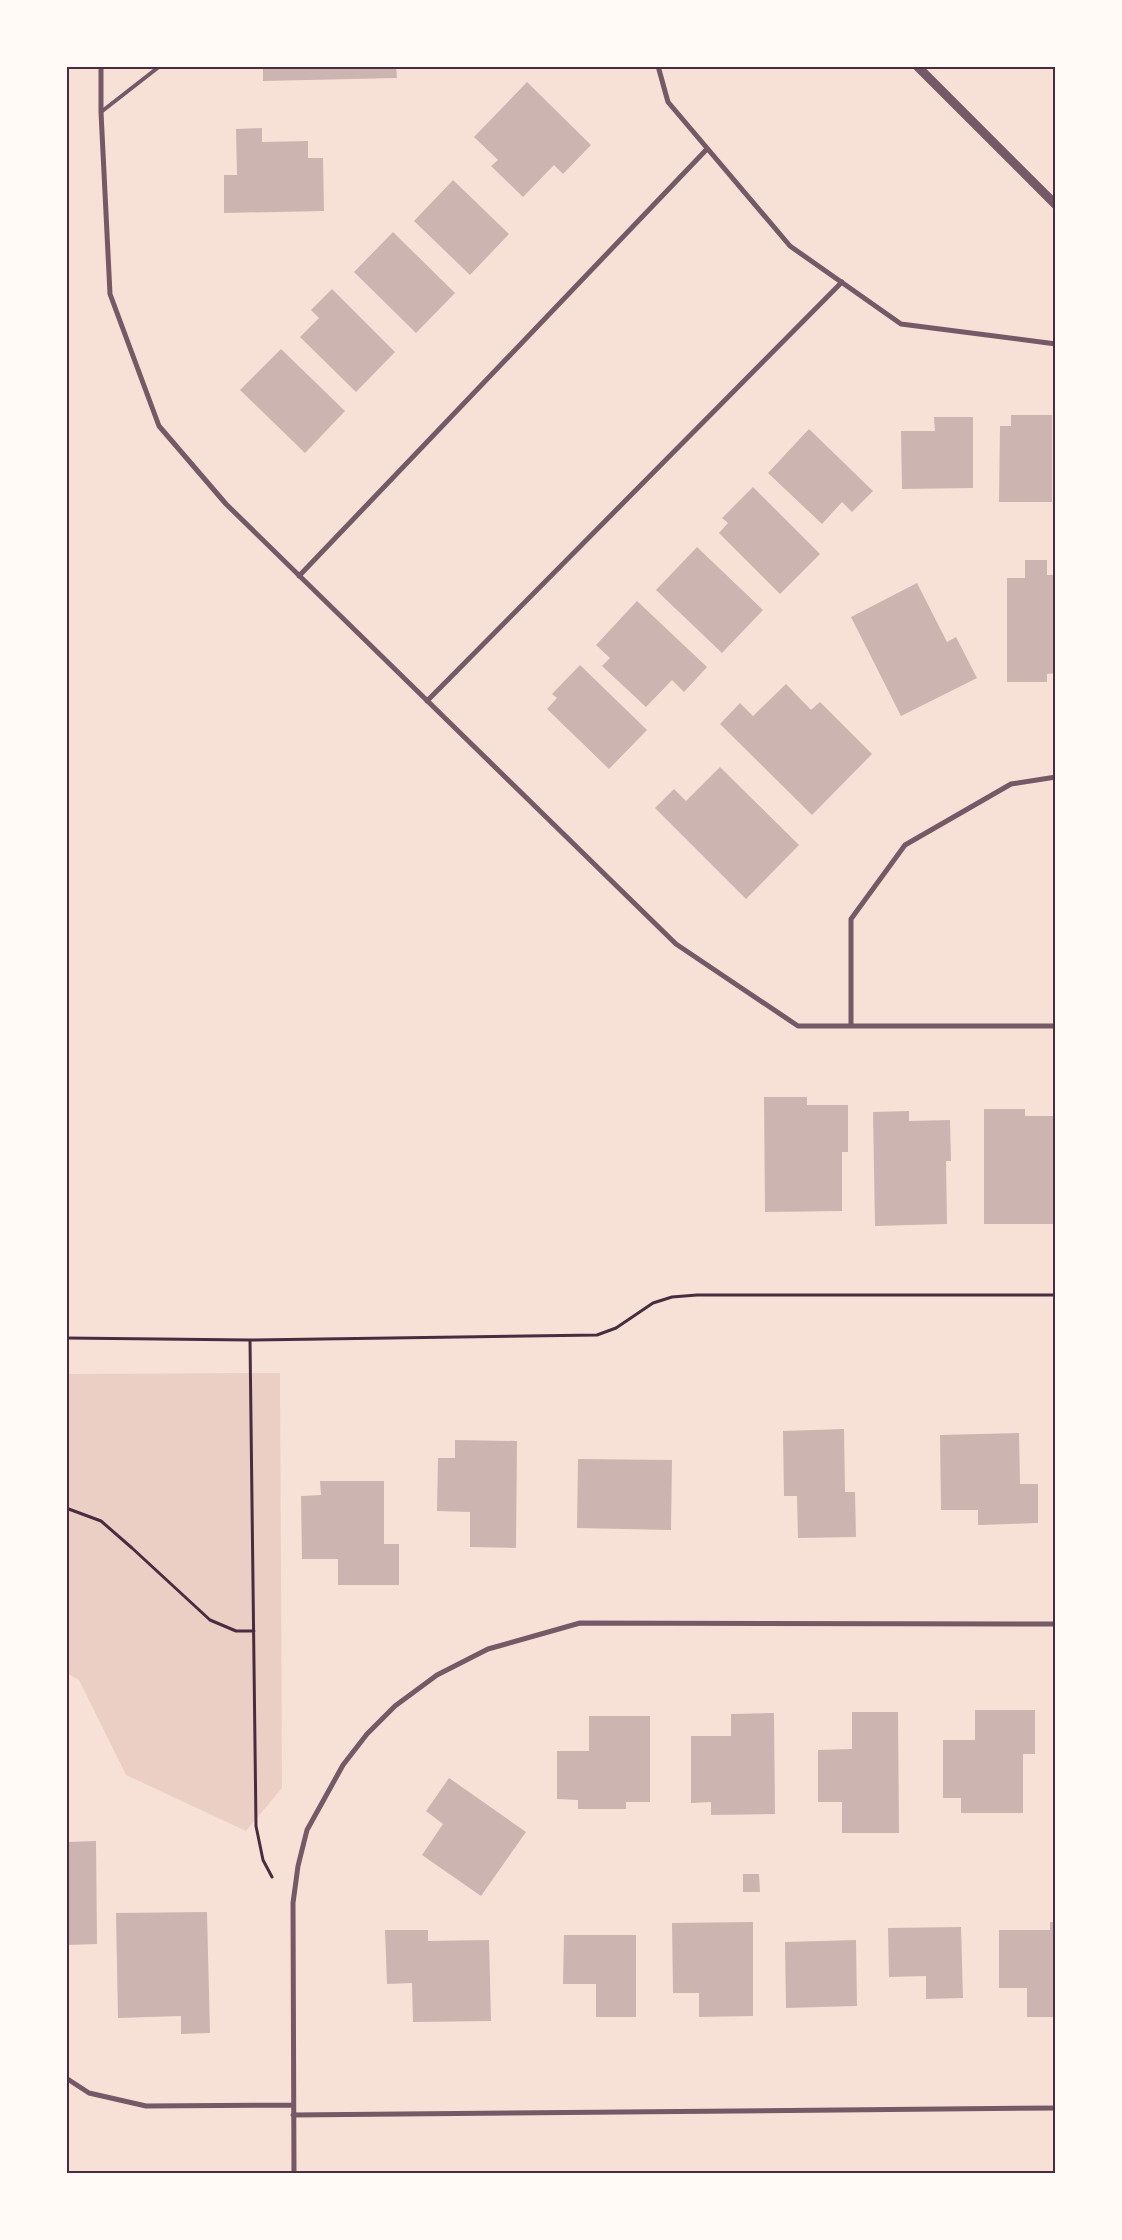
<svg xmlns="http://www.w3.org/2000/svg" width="1122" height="2240" font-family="Helvetica,sans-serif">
<rect width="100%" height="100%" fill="#f7e1d7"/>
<path fill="#ebcfc5" d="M 280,1373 L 282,1788 L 246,1831 L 126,1775 L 79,1680 L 66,1673 L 66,1374 Z"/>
<path fill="#ccb4b1" d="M 263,66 L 396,66 L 397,78 L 263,81 Z
M 527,82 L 591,145 L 563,174 L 554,165 L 523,197 L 491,166 L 498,160 L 474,137 Z
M 262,128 L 262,142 L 308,141 L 308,158 L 323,158 L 324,211 L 224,213 L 224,175 L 237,175 L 236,129 Z
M 453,180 L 509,234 L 470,275 L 414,221 Z
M 393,232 L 455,293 L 416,333 L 354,272 Z
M 332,289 L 395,352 L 356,392 L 300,337 L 319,318 L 311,310 Z
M 281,349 L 345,411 L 305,453 L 240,390 Z
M 1011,415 L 1052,415 L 1052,502 L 999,502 L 1000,426 L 1011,426 Z
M 934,417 L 973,417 L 973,488 L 902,489 L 901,431 L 935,431 Z
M 809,429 L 873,491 L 852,512 L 842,502 L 822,524 L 768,473 Z
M 753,487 L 820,554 L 780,594 L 719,533 L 728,523 L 722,518 Z
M 697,547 L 763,610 L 722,653 L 656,590 Z
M 1025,560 L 1047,560 L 1047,575 L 1056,575 L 1056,673 L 1047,674 L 1047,682 L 1007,682 L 1007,578 L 1025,578 Z
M 917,583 L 947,642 L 956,637 L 977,678 L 901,716 L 851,617 Z
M 637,601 L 707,667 L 684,692 L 672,680 L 646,707 L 602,666 L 610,658 L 596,645 Z
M 580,665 L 647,730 L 609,769 L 547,709 L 557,698 L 552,694 Z
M 786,684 L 811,710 L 820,702 L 872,754 L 812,815 L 720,724 L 740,703 L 753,716 Z
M 720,767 L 799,845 L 746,899 L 655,808 L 674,789 L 686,801 Z
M 764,1097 L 807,1097 L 807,1105 L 848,1105 L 848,1152 L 842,1152 L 842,1211 L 765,1212 Z
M 984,1109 L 1025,1109 L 1025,1116 L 1056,1116 L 1056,1224 L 984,1224 Z
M 909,1111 L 909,1121 L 950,1120 L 951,1161 L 946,1161 L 947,1224 L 875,1226 L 873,1112 Z
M 844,1429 L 845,1492 L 855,1492 L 856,1537 L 798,1538 L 797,1496 L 784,1496 L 783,1431 Z
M 1019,1433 L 1020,1484 L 1038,1484 L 1038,1523 L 978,1525 L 978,1510 L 941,1510 L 940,1435 Z
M 455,1440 L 517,1441 L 516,1548 L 470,1547 L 470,1512 L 437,1511 L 438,1458 L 455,1458 Z
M 578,1459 L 672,1460 L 671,1530 L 577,1528 Z
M 320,1481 L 384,1481 L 384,1544 L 399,1544 L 399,1585 L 338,1585 L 338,1559 L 302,1559 L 301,1496 L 321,1495 Z
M 975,1710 L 1035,1710 L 1035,1754 L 1023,1754 L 1023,1813 L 961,1813 L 961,1798 L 943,1798 L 943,1740 L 975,1740 Z
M 852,1712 L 898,1712 L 899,1833 L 842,1833 L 842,1802 L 818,1802 L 818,1750 L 852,1749 Z
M 774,1713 L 775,1814 L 711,1815 L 711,1802 L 691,1803 L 691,1736 L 731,1736 L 731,1714 Z
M 589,1716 L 650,1716 L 650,1802 L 626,1802 L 626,1809 L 578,1809 L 578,1800 L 557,1799 L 557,1751 L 589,1751 Z
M 449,1778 L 526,1832 L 481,1896 L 422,1855 L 443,1824 L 426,1811 Z
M 96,1841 L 97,1944 L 66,1945 L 66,1842 Z
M 743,1874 L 759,1874 L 760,1892 L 743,1892 Z
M 207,1912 L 210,2033 L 181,2034 L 181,2016 L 118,2018 L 116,1913 Z
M 753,1922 L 753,2016 L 699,2017 L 699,1993 L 673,1993 L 672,1923 Z
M 1050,1922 L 1056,1922 L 1056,2017 L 1027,2017 L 1027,1988 L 999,1988 L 999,1930 L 1050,1930 Z
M 961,1927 L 963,1998 L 926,1999 L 926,1976 L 889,1977 L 888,1928 Z
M 385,1930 L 428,1930 L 428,1941 L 489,1940 L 491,2021 L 413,2022 L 412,1983 L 387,1984 Z
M 564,1935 L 636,1935 L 636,2017 L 596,2017 L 596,1984 L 563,1984 Z
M 856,1940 L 857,2006 L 786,2008 L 785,1942 Z"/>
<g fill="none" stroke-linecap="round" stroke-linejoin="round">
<path stroke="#4a2c40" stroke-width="3" d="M 66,1338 L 250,1340 L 256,1826 L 263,1860 L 272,1877
M 250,1340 L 597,1335 L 616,1328 L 653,1303 L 672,1297 L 697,1295 L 1056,1295
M 66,1508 L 101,1521 L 132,1548 L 210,1620 L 236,1631 L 254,1631"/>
<path stroke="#755966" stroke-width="4" d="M 101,112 L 160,66"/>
<path stroke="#755966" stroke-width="5" d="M 101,66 L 101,112 L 110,294 L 159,426 L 226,504 L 676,944 L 798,1026 L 1056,1026
M 658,66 L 668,102 L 790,246 L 901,324 L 1056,344
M 299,576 L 707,149
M 427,701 L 842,282
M 851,1026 L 851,919 L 905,845 L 1011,784 L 1056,777
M 66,2078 L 89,2093 L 146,2106 L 293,2105
M 293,2115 L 1056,2108
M 294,2174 L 293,1903 L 298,1866 L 307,1830 L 343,1765 L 367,1734 L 395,1706 L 437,1675 L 488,1649 L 580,1623 L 1056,1624"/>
<path stroke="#755966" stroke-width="9" d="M 917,66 L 1056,205"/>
</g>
<rect width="1122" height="2240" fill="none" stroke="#fffaf5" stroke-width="135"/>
<rect x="68" y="68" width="986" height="2104" fill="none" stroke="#4a2c40" stroke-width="2"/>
</svg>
